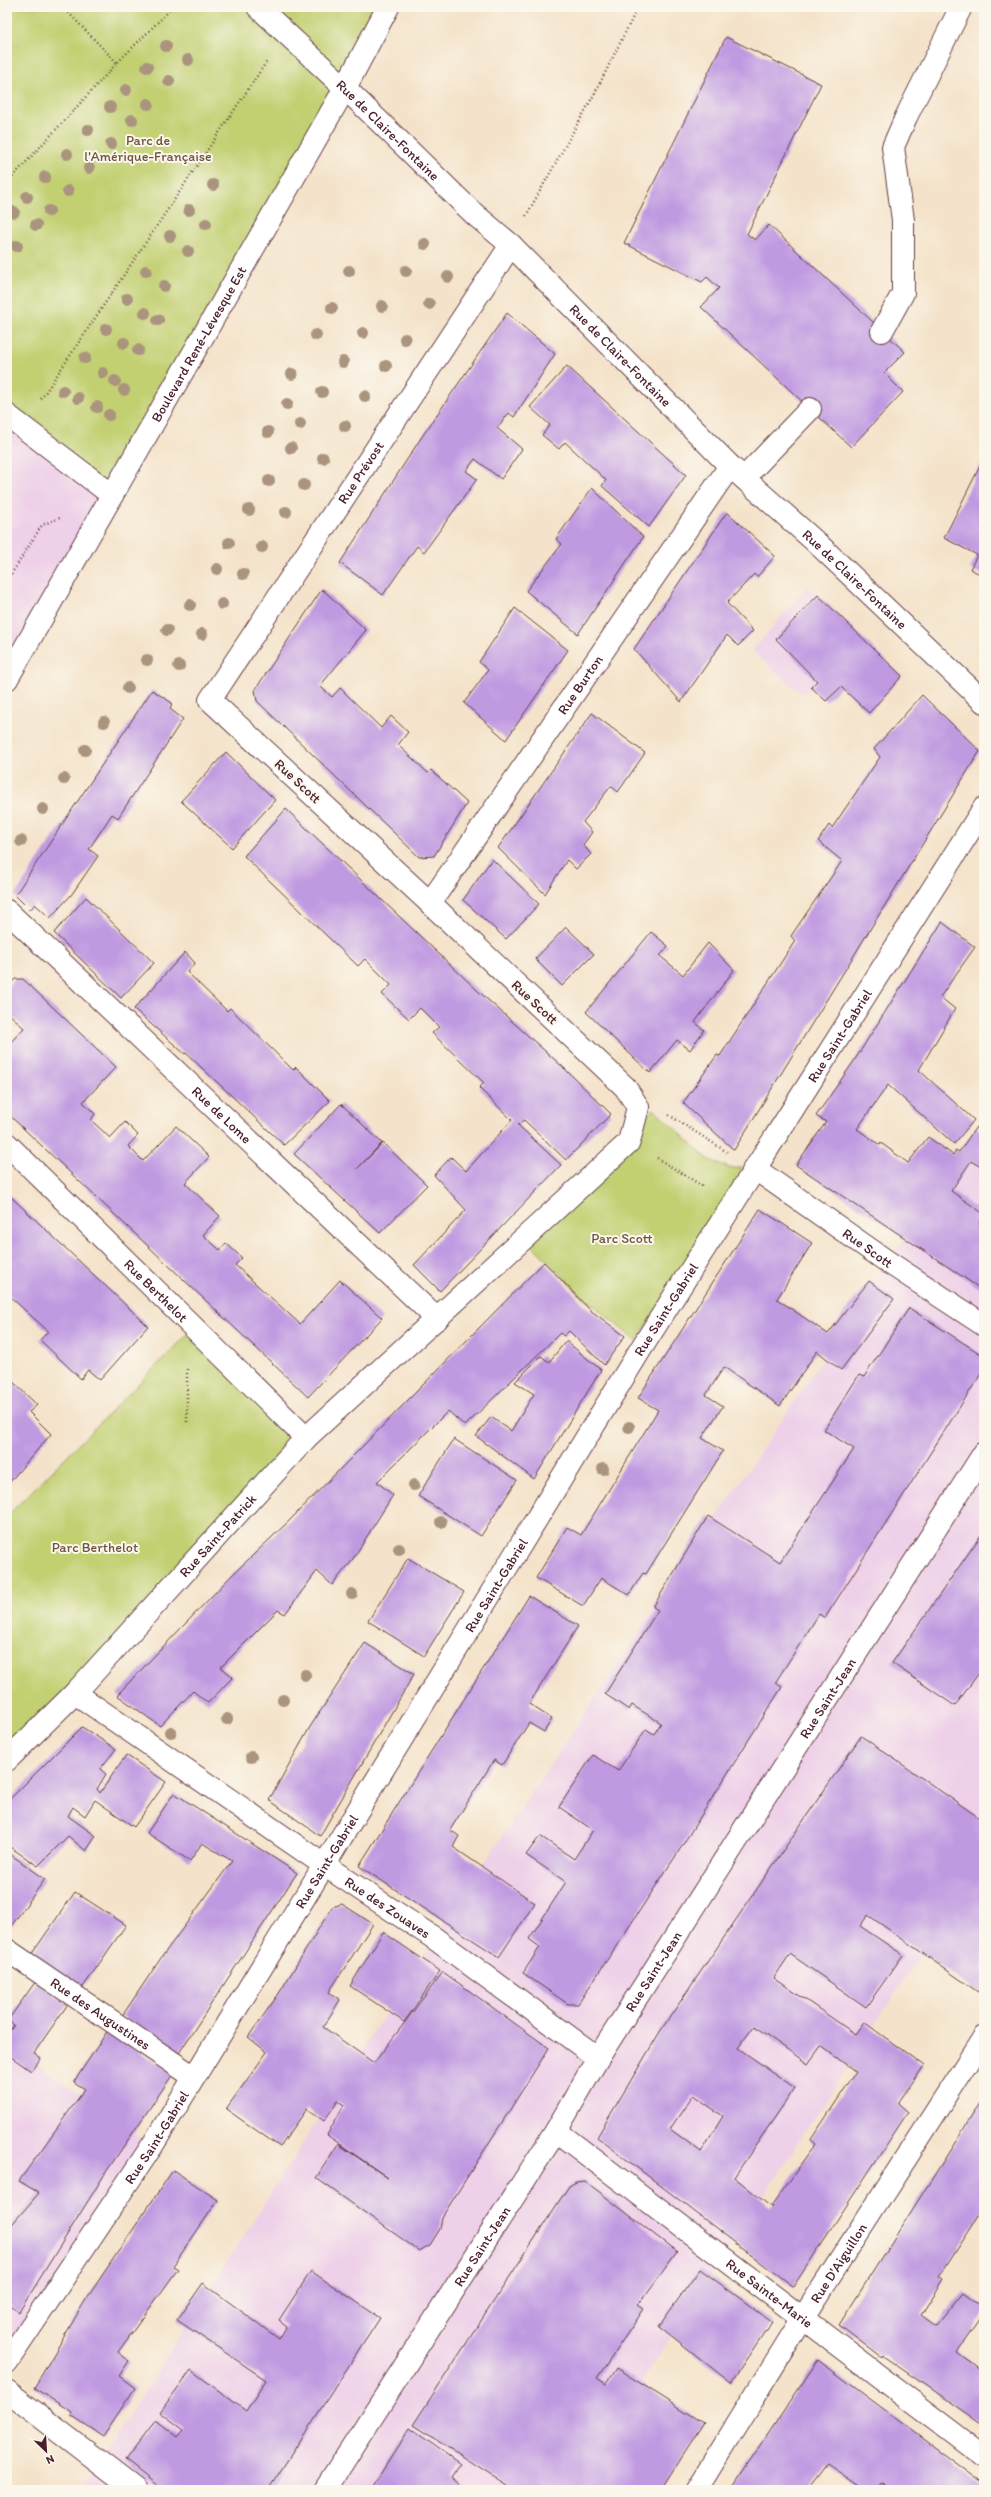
<svg xmlns="http://www.w3.org/2000/svg" width="991" height="2497" font-family="Itim,sans-serif">
<rect width="100%" height="100%" fill="#fbf7ec"/>
<filter id="ink" filterUnits="userSpaceOnUse"><feTurbulence type="fractalNoise" baseFrequency=".025" numOctaves="2"/><feDisplacementMap in="SourceGraphic" scale="8" xChannelSelector="R" yChannelSelector="G"/><feConvolveMatrix kernelMatrix="1 2 1 2 8 2 1 2 1" color-interpolation-filters="sRGB"/></filter>
<filter id="wash" filterUnits="userSpaceOnUse"><feTurbulence type="fractalNoise" baseFrequency=".012" numOctaves="4" result="noise"/><feDisplacementMap in="SourceGraphic" scale="16" xChannelSelector="R" yChannelSelector="G"/><feGaussianBlur stdDeviation="0.9" result="paint"/><feColorMatrix in="noise" values="0 0 0 0 0 0 0 0 0 0 0 0 0 0 0 0 0 1.4 0 .05"/><feComposite in="paint" operator="in"/></filter>
<g filter="url(#wash)">
<rect width="100%" height="100%" fill="#f4e3ca"/>
<path fill="#eed0e8" d="M 7,415 L 112,495 L 7,679 Z
M 808,586 L 862,637 L 803,695 L 752,651 Z
M 984,1131 L 984,1857 L 572,2490 L 81,2490 L 434,1938 L 888,1262 Z
M 7,2042 L 152,2146 L 7,2362 Z"/>
<path fill="#c2d072" stroke="#86784e" d="M 7,7 L 388,7 L 112,495 L 7,415 Z
M 654,1109 L 708,1159 L 729,1168 L 754,1168 L 636,1341 L 582,1296 L 523,1236 Z
M 194,1328 L 306,1438 L 7,1760 L 7,1516 Z"/>
<g id="blocks">
<path fill="#c09ae1" fill-rule="evenodd" d="M 726,37 L 821,84 L 747,234 L 755,240 L 769,225 L 905,352 L 884,373 L 903,392 L 851,447 L 701,307 L 719,288 L 707,277 L 702,282 L 624,243 Z
M 507,313 L 555,354 L 514,417 L 509,413 L 497,428 L 522,449 L 501,479 L 475,459 L 466,471 L 477,479 L 424,552 L 417,546 L 383,595 L 340,563 L 421,438 Z
M 567,366 L 686,475 L 649,527 L 602,486 L 606,480 L 565,442 L 559,449 L 542,435 L 550,425 L 530,407 Z
M 984,458 L 984,576 L 970,569 L 977,555 L 944,538 Z
M 592,488 L 643,537 L 578,634 L 526,591 L 562,544 L 556,539 Z
M 727,512 L 775,556 L 757,577 L 754,574 L 727,603 L 753,631 L 738,646 L 727,635 L 681,702 L 634,649 Z
M 322,589 L 366,630 L 320,686 L 332,697 L 340,688 L 381,728 L 391,716 L 408,732 L 398,745 L 428,773 L 431,770 L 467,803 L 434,856 L 419,857 L 257,701 L 255,690 Z
M 818,595 L 902,676 L 869,713 L 841,687 L 826,701 L 811,687 L 817,681 L 776,639 Z
M 515,608 L 568,650 L 506,740 L 464,703 L 488,670 L 479,662 Z
M 152,690 L 172,703 L 170,709 L 183,719 L 118,818 L 112,814 L 89,849 L 98,856 L 72,894 L 50,918 L 35,904 L 30,910 L 15,895 Z
M 922,695 L 980,751 L 734,1150 L 683,1103 L 717,1055 L 720,1056 L 795,941 L 791,936 L 842,861 L 818,841 L 829,825 L 832,828 L 880,757 L 874,749 Z
M 592,713 L 645,753 L 618,792 L 611,786 L 583,822 L 592,832 L 583,845 L 591,854 L 576,869 L 567,860 L 545,894 L 498,848 Z
M 226,752 L 275,800 L 232,848 L 181,801 Z
M 286,809 L 477,990 L 564,1068 L 611,1114 L 566,1160 L 524,1120 L 518,1125 L 561,1165 L 440,1291 L 414,1265 L 466,1210 L 434,1175 L 451,1157 L 466,1171 L 512,1120 L 479,1088 L 484,1083 L 432,1033 L 439,1027 L 420,1008 L 409,1019 L 382,994 L 391,985 L 365,959 L 358,966 L 244,856 Z
M 492,859 L 539,904 L 506,939 L 463,900 Z
M 86,897 L 154,963 L 121,998 L 54,933 Z
M 942,922 L 975,947 L 940,997 L 955,1009 L 919,1070 L 974,1120 L 954,1144 L 888,1085 L 857,1129 L 880,1145 L 881,1143 L 908,1163 L 928,1137 L 953,1155 L 956,1150 L 959,1152 L 976,1127 L 984,1133 L 984,1169 L 971,1161 L 951,1191 L 984,1214 L 979,1224 L 984,1227 L 984,1291 L 796,1165 L 826,1122 L 816,1116 L 854,1061 Z
M 566,927 L 594,954 L 562,986 L 535,959 Z
M 651,932 L 668,946 L 660,956 L 683,975 L 708,943 L 734,970 L 695,1022 L 704,1030 L 690,1050 L 677,1040 L 650,1073 L 586,1012 Z
M 185,952 L 195,963 L 187,972 L 227,1011 L 230,1008 L 293,1070 L 296,1067 L 330,1101 L 284,1145 L 186,1053 L 185,1054 L 134,1009 Z
M 15,979 L 23,979 L 116,1067 L 83,1102 L 95,1114 L 91,1120 L 110,1138 L 125,1122 L 138,1135 L 128,1146 L 143,1161 L 176,1126 L 209,1157 L 185,1183 L 220,1216 L 203,1235 L 220,1250 L 226,1243 L 242,1258 L 235,1265 L 300,1324 L 340,1280 L 382,1318 L 308,1397 L 7,1113 L 7,1050 L 10,1047 L 7,1046 L 24,1028 L 7,1012 L 7,987 Z
M 341,1104 L 382,1143 L 357,1169 L 383,1143 L 427,1185 L 380,1233 L 294,1154 Z
M 7,1193 L 148,1326 L 100,1380 L 88,1370 L 81,1379 L 40,1340 L 48,1331 L 7,1294 Z
M 760,1209 L 812,1243 L 777,1299 L 828,1334 L 869,1281 L 894,1299 L 841,1370 L 817,1351 L 780,1406 L 724,1367 L 706,1395 L 723,1406 L 702,1438 L 723,1451 L 646,1574 L 643,1573 L 629,1595 L 601,1578 L 583,1606 L 536,1578 L 567,1527 L 581,1535 L 658,1410 L 638,1398 Z
M 544,1262 L 590,1310 L 625,1336 L 604,1365 L 569,1331 L 564,1336 L 560,1333 L 465,1426 L 448,1411 L 377,1482 L 393,1495 L 351,1562 L 332,1585 L 317,1571 L 285,1614 L 278,1610 L 221,1667 L 233,1677 L 208,1703 L 193,1691 L 160,1726 L 117,1695 L 231,1576 L 289,1521 Z
M 909,1308 L 984,1356 L 984,1369 L 825,1618 L 819,1614 L 775,1683 L 782,1687 L 675,1857 L 578,2004 L 568,2004 L 523,1973 L 540,1947 L 529,1939 L 566,1882 L 526,1855 L 540,1836 L 574,1859 L 593,1830 L 559,1807 L 593,1755 L 618,1771 L 646,1729 L 654,1734 L 661,1723 L 632,1705 L 629,1710 L 605,1694 L 658,1610 L 653,1607 L 708,1516 L 780,1562 L 854,1449 L 824,1430 L 859,1375 L 864,1377 Z
M 566,1341 L 601,1370 L 534,1479 L 476,1436 L 491,1417 L 511,1431 L 534,1394 L 515,1382 L 541,1356 L 549,1362 Z
M 7,1376 L 37,1405 L 29,1412 L 51,1434 L 7,1485 Z
M 454,1439 L 517,1480 L 481,1536 L 418,1496 Z
M 984,1531 L 984,1672 L 981,1670 L 955,1706 L 892,1663 Z
M 408,1558 L 464,1592 L 424,1656 L 368,1621 Z
M 529,1596 L 578,1626 L 529,1704 L 552,1719 L 544,1732 L 529,1723 L 502,1765 L 494,1760 L 450,1830 L 459,1836 L 453,1847 L 535,1903 L 499,1957 L 359,1866 Z
M 365,1643 L 414,1674 L 320,1836 L 269,1800 L 310,1727 Z
M 82,1727 L 116,1749 L 100,1769 L 106,1774 L 97,1789 L 100,1793 L 126,1755 L 166,1782 L 134,1827 L 95,1800 L 85,1816 L 73,1807 L 68,1816 L 96,1836 L 86,1851 L 68,1836 L 38,1866 L 7,1845 L 7,1802 Z
M 861,1736 L 984,1821 L 984,1982 L 978,1992 L 868,1915 L 860,1926 L 903,1955 L 866,2007 L 790,1954 L 774,1978 L 855,2034 L 864,2022 L 924,2066 L 898,2103 L 908,2112 L 793,2287 L 597,2137 L 661,2030 ZM 754,2026 L 808,2064 L 821,2046 L 856,2072 L 810,2141 L 815,2145 L 771,2207 L 734,2177 L 795,2088 L 738,2048 ZM 693,2095 L 723,2116 L 701,2152 L 670,2129 Z
M 174,1793 L 297,1873 L 179,2053 L 122,2016 L 161,1958 L 232,1861 L 202,1843 L 190,1861 L 147,1833 Z
M 7,1852 L 45,1879 L 7,1932 Z
M 75,1892 L 126,1925 L 81,1990 L 31,1955 Z
M 342,1904 L 373,1924 L 329,1992 L 340,2000 L 323,2027 L 374,2063 L 443,1972 L 549,2048 L 442,2217 L 440,2229 L 430,2245 L 419,2251 L 316,2178 L 338,2144 L 388,2178 L 327,2135 L 344,2105 L 338,2101 L 324,2121 L 307,2109 L 280,2147 L 226,2109 L 267,2052 L 248,2037 L 278,1995 L 332,1907 Z
M 383,1932 L 440,1971 L 404,2022 L 350,1986 Z
M 36,1981 L 68,2004 L 34,2053 L 41,2058 L 31,2071 L 7,2054 L 7,2035 L 14,2025 L 8,2020 Z
M 108,2030 L 173,2074 L 106,2172 L 19,2312 L 7,2303 L 7,2230 L 39,2193 L 19,2181 L 85,2089 L 74,2082 Z
M 984,2097 L 984,2208 L 940,2276 L 944,2279 L 921,2315 L 936,2326 L 964,2292 L 984,2307 L 984,2313 L 957,2352 L 984,2372 L 984,2426 L 883,2356 L 882,2358 L 839,2325 Z
M 173,2170 L 218,2200 L 173,2266 L 178,2269 L 118,2352 L 129,2361 L 119,2376 L 135,2388 L 103,2436 L 71,2415 L 72,2412 L 34,2388 L 85,2301 Z
M 585,2181 L 677,2252 L 638,2305 L 644,2309 L 597,2378 L 606,2384 L 616,2368 L 704,2423 L 661,2490 L 514,2490 L 413,2425 L 569,2186 L 576,2182 Z
M 700,2269 L 772,2322 L 731,2383 L 659,2326 Z
M 311,2271 L 380,2318 L 268,2490 L 163,2490 L 125,2460 L 156,2420 L 178,2437 L 184,2430 L 160,2412 L 191,2370 L 246,2411 L 266,2380 L 177,2320 L 203,2283 L 279,2339 L 287,2326 L 279,2320 Z
M 818,2360 L 984,2484 L 984,2490 L 898,2490 L 882,2482 L 877,2490 L 865,2490 L 827,2464 L 807,2490 L 731,2490 Z
M 410,2428 L 460,2464 L 451,2477 L 465,2490 L 370,2490 Z"/>
</g>
</g>
<g filter="url(#ink)">
<use href="#blocks" fill-opacity="0" stroke="#643c43" stroke-width="1"/>
<g fill="none" stroke-linecap="round" stroke-linejoin="round">
<g stroke="#643c43" stroke-width="24">
<path id="lane" d="M 882,331 L 903,293 L 903,220 L 893,147 L 906,117 L 961,7
M 744,478 L 810,409"/>
</g>
<g stroke="#643c43" stroke-width="24">
<g id="street">
<path id="s1" d="M 258,7 L 345,88 L 473,213 L 511,245 L 730,466 L 818,544 L 984,702"/>
<path d="M 7,415 L 112,495"/>
<path id="s2" d="M 430,903 L 730,466"/>
<path id="s3" d="M 7,911 L 437,1319"/>
<path id="s4" d="M 7,1144 L 306,1438"/>
<path id="s5" d="M 754,1168 L 888,1262 L 984,1325"/>
<path id="s6" d="M 75,1693 L 324,1865 L 434,1938 L 598,2058"/>
<path id="s7" d="M 7,1760 L 75,1693 L 306,1438 L 629,1142 L 638,1107 L 625,1087 L 430,903 L 210,700 L 511,245"/>
<path id="s8" d="M 7,1950 L 194,2077"/>
<path id="s9" d="M 556,2131 L 984,2456"/>
<path id="s10" d="M 7,2362 L 152,2146 L 642,1347 L 984,808"/>
<path d="M 7,2391 L 136,2490"/>
</g>
</g>
<g stroke="#643c43" stroke-width="24">
<g id="secondary">
<path id="s11" d="M 7,679 L 345,88 L 388,7"/>
<path id="s12" d="M 325,2490 L 556,2131 L 598,2058 L 984,1453"/>
<path id="s13" d="M 696,2490 L 803,2318 L 984,2037"/>
</g>
</g>
<path stroke="#643c43" stroke-width="2.5" stroke-dasharray="1 3" stroke-linecap="butt" d="M 63,7 L 117,63
M 7,183 L 117,63 L 173,7
M 526,216 L 596,91 L 638,7
M 41,399 L 267,61
M 7,581 L 42,525 L 62,517
M 669,1115 L 727,1152
M 657,1158 L 704,1187
M 187,1422 L 187,1368"/>
<use href="#lane" stroke="#fff" stroke-width="22"/>
<use href="#street" stroke="#fff" stroke-width="22"/>
<use href="#secondary" stroke="#fff" stroke-width="22"/>
</g>
<g fill="#aa947e">
<circle cx="166" cy="46" r="6"/>
<circle cx="188" cy="60" r="6"/>
<circle cx="147" cy="67" r="6"/>
<circle cx="169" cy="81" r="6"/>
<circle cx="126" cy="90" r="6"/>
<circle cx="148" cy="104" r="6"/>
<circle cx="110" cy="107" r="6"/>
<circle cx="132" cy="120" r="6"/>
<circle cx="88" cy="130" r="6"/>
<circle cx="111" cy="144" r="6"/>
<circle cx="67" cy="154" r="6"/>
<circle cx="89" cy="168" r="6"/>
<circle cx="45" cy="177" r="6"/>
<circle cx="213" cy="185" r="6"/>
<circle cx="68" cy="191" r="6"/>
<circle cx="27" cy="197" r="6"/>
<circle cx="189" cy="210" r="6"/>
<circle cx="49" cy="211" r="6"/>
<circle cx="14" cy="212" r="6"/>
<circle cx="206" cy="224" r="6"/>
<circle cx="36" cy="225" r="6"/>
<circle cx="170" cy="236" r="6"/>
<circle cx="425" cy="244" r="6"/>
<circle cx="17" cy="246" r="6"/>
<circle cx="188" cy="251" r="6"/>
<circle cx="146" cy="271" r="6"/>
<circle cx="349" cy="271" r="6"/>
<circle cx="406" cy="271" r="6"/>
<circle cx="448" cy="277" r="6"/>
<circle cx="164" cy="286" r="6"/>
<circle cx="127" cy="299" r="6"/>
<circle cx="429" cy="304" r="6"/>
<circle cx="382" cy="306" r="6"/>
<circle cx="332" cy="308" r="6"/>
<circle cx="145" cy="313" r="6"/>
<circle cx="158" cy="320" r="6"/>
<circle cx="106" cy="329" r="6"/>
<circle cx="363" cy="333" r="6"/>
<circle cx="316" cy="335" r="6"/>
<circle cx="405" cy="339" r="6"/>
<circle cx="124" cy="343" r="6"/>
<circle cx="138" cy="350" r="6"/>
<circle cx="85" cy="358" r="6"/>
<circle cx="343" cy="362" r="6"/>
<circle cx="386" cy="366" r="6"/>
<circle cx="103" cy="373" r="6"/>
<circle cx="292" cy="374" r="6"/>
<circle cx="115" cy="381" r="6"/>
<circle cx="124" cy="390" r="6"/>
<circle cx="63" cy="391" r="6"/>
<circle cx="322" cy="392" r="6"/>
<circle cx="365" cy="396" r="6"/>
<circle cx="78" cy="398" r="6"/>
<circle cx="287" cy="404" r="6"/>
<circle cx="97" cy="407" r="6"/>
<circle cx="109" cy="415" r="6"/>
<circle cx="300" cy="424" r="6"/>
<circle cx="345" cy="426" r="6"/>
<circle cx="268" cy="432" r="6"/>
<circle cx="291" cy="448" r="6"/>
<circle cx="323" cy="458" r="6"/>
<circle cx="269" cy="481" r="6"/>
<circle cx="304" cy="485" r="6"/>
<circle cx="249" cy="510" r="6"/>
<circle cx="286" cy="512" r="6"/>
<circle cx="229" cy="543" r="6"/>
<circle cx="262" cy="547" r="6"/>
<circle cx="217" cy="569" r="6"/>
<circle cx="243" cy="574" r="6"/>
<circle cx="222" cy="604" r="6"/>
<circle cx="190" cy="605" r="6"/>
<circle cx="167" cy="630" r="6"/>
<circle cx="202" cy="634" r="6"/>
<circle cx="147" cy="660" r="6"/>
<circle cx="179" cy="666" r="6"/>
<circle cx="128" cy="688" r="6"/>
<circle cx="104" cy="722" r="6"/>
<circle cx="85" cy="750" r="6"/>
<circle cx="64" cy="779" r="6"/>
<circle cx="43" cy="809" r="6"/>
<circle cx="21" cy="841" r="6"/>
<circle cx="629" cy="1427" r="6"/>
<circle cx="603" cy="1469" r="6"/>
<circle cx="414" cy="1485" r="6"/>
<circle cx="441" cy="1522" r="6"/>
<circle cx="399" cy="1549" r="6"/>
<circle cx="352" cy="1594" r="6"/>
<circle cx="305" cy="1675" r="6"/>
<circle cx="283" cy="1700" r="6"/>
<circle cx="227" cy="1719" r="6"/>
<circle cx="171" cy="1732" r="6"/>
<circle cx="251" cy="1757" r="6"/>
</g>
</g>
<g text-anchor="middle" stroke-width="4" stroke-linejoin="round" paint-order="stroke">
<g font-size="14" fill="#4a1f2b" stroke="#fbf7ec">
<text dy="5" stroke="none"><textPath href="#s1" startOffset="179">Rue de Claire-Fontaine</textPath></text>
<text dy="5" stroke="none"><textPath href="#s11" startOffset="386">Boulevard René-Lévesque Est</textPath></text>
<text dy="5" stroke="none"><textPath href="#s1" startOffset="503">Rue de Claire-Fontaine</textPath></text>
<text dy="5" stroke="none"><textPath href="#s7" startOffset="1778">Rue Prévost</textPath></text>
<text dy="5" stroke="none"><textPath href="#s1" startOffset="827">Rue de Claire-Fontaine</textPath></text>
<text dy="5" stroke="none"><textPath href="#s2" startOffset="265">Rue Burton</textPath></text>
<text transform="translate(298 781) rotate(43)" y="5">Rue Scott</text>
<text transform="translate(535 1002) rotate(43)" y="5">Rue Scott</text>
<text dy="5" stroke="none"><textPath href="#s10" startOffset="1566">Rue Saint-Gabriel</textPath></text>
<text dy="5" stroke="none"><textPath href="#s3" startOffset="296">Rue de Lome</textPath></text>
<text dy="5" stroke="none"><textPath href="#s5" startOffset="139">Rue Scott</textPath></text>
<text dy="5" stroke="none"><textPath href="#s4" startOffset="209">Rue Berthelot</textPath></text>
<text dy="5" stroke="none"><textPath href="#s10" startOffset="1242">Rue Saint-Gabriel</textPath></text>
<text dy="5" stroke="none"><textPath href="#s7" startOffset="308">Rue Saint-Patrick</textPath></text>
<text dy="5" stroke="none"><textPath href="#s10" startOffset="918">Rue Saint-Gabriel</textPath></text>
<text dy="5" stroke="none"><textPath href="#s12" startOffset="938">Rue Saint-Jean</textPath></text>
<text dy="5" stroke="none"><textPath href="#s10" startOffset="594">Rue Saint-Gabriel</textPath></text>
<text dy="5" stroke="none"><textPath href="#s6" startOffset="379">Rue des Zouaves</textPath></text>
<text dy="5" stroke="none"><textPath href="#s12" startOffset="614">Rue Saint-Jean</textPath></text>
<text dy="5" stroke="none"><textPath href="#s8" startOffset="113">Rue des Augustines</textPath></text>
<text dy="5" stroke="none"><textPath href="#s10" startOffset="270">Rue Saint-Gabriel</textPath></text>
<text dy="5" stroke="none"><textPath href="#s12" startOffset="290">Rue Saint-Jean</textPath></text>
<text dy="5" stroke="none"><textPath href="#s13" startOffset="268">Rue D'Aiguillon</textPath></text>
<text dy="5" stroke="none"><textPath href="#s9" startOffset="268">Rue Sainte-Marie</textPath></text>
</g>
<g font-size="14" fill="#6e5440" stroke="#fbf7ec">
<text x="148" y="145">Parc de<tspan x="148" dy="16">l'Amérique-Française</tspan></text>
<text x="622" y="1243">Parc Scott</text>
<text x="95" y="1552">Parc Berthelot</text>
</g>
</g>
<rect width="991" height="2497" fill="none" stroke="#fbf7ec" stroke-width="24"/>
<g transform="translate(46 2451) rotate(155)" stroke="#fbf7ec" stroke-width="3" paint-order="stroke">
<path d="M0-3L7 15L0 10L-7 15Z" fill="#4a1f2b"/>
<text y="-6" font-size="11" font-weight="bold" text-anchor="middle" fill="#4a1f2b">N</text>
</g>
</svg>
